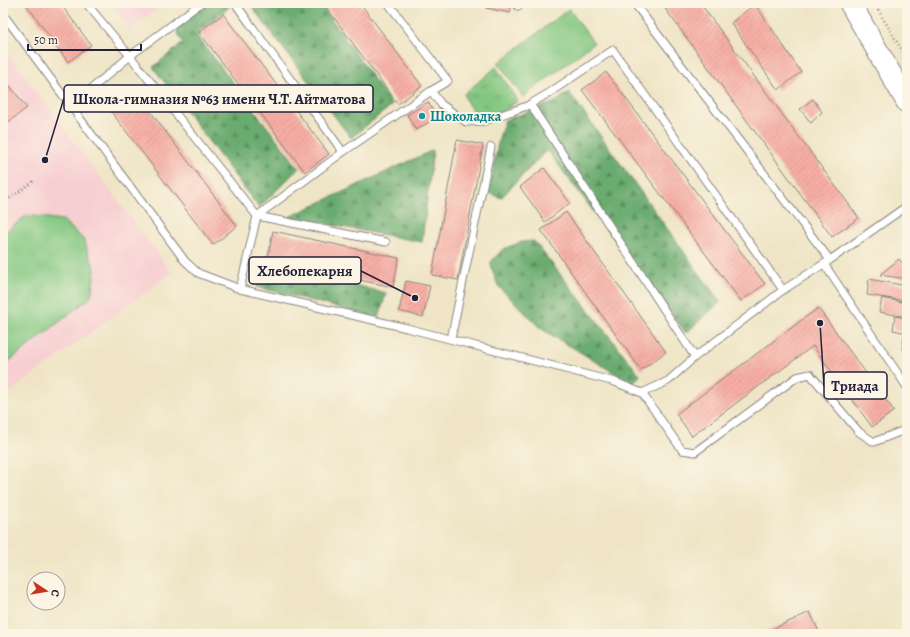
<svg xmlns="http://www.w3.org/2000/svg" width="910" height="637" font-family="Alegreya,serif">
<defs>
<pattern id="grass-tufts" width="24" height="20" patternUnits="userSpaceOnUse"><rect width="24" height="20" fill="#83c781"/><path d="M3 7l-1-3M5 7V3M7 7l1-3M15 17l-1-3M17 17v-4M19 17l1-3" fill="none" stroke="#6ba16b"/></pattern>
<pattern id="forest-firs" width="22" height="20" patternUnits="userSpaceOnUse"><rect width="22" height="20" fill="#6aac6f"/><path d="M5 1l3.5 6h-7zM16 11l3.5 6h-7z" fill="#578c5c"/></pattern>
<pattern id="building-hatch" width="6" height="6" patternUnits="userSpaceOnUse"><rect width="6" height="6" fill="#f7aea4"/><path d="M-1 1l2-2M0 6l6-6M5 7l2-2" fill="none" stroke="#d3958e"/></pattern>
</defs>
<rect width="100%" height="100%" fill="#fcf5e5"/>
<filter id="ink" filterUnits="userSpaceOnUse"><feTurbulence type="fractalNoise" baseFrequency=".025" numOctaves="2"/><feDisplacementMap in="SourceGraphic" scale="8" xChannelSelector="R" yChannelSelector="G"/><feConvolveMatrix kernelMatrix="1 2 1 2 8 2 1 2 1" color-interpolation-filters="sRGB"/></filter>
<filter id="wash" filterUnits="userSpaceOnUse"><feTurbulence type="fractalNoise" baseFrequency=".012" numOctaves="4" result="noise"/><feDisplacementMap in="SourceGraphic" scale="16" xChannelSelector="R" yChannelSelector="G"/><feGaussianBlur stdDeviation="0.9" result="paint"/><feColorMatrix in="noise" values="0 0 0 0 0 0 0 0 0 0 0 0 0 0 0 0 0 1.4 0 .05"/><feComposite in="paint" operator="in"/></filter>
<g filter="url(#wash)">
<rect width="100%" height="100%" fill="#efe5c6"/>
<path fill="#f7cfd2" d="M 111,3 L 165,3 L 130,29 Z
M 3,47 L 172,273 L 3,397 Z"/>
<path fill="url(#grass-tufts)" stroke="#52745e" d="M 496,67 L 518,101 L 504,111 L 482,116 C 471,110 467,105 464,94 Z"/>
<path fill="url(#forest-firs)" stroke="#466755" d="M 209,3 L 229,3 L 230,6 L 197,36 L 299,168 L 259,208 L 153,67 L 183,43 L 175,27 Z
M 249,3 L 320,3 L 392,105 L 351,138 Z
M 569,92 L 720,302 L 686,333 L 547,150 L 501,198 L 489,193 L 499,138 L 505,120 L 555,102 Z
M 433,150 L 422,242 L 289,217 Z
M 534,241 L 640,375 L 633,384 L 540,328 L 498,286 L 490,263 L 503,249 L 522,242 Z
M 263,262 L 386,293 L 379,318 L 257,287 Z"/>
<path fill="#83c781" stroke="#52745e" d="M 569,9 L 594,43 L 523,97 L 498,63 Z
M 27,215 L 63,220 L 83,239 L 95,270 L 91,297 L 3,366 L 3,234 Z"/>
<g id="blocks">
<path fill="url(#building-hatch)" d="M 25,3 L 60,3 L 91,45 L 68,62 Z
M 323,3 L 360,3 L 422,86 L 398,104 Z
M 487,3 L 512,3 L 510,13 L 486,8 Z
M 661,3 L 700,3 L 859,218 L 832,237 Z
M 755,4 L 801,72 L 778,90 L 731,23 Z
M 223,14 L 329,154 L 305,172 L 199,32 Z
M 606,72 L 765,284 L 741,301 L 582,90 Z
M 3,77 L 27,108 L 3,126 Z
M 131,86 L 237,226 L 213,245 L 106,105 Z
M 813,99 L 822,112 L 811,123 L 800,109 Z
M 428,102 L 437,117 L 416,130 L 407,115 Z
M 457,140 L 483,145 L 458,280 L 432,275 Z
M 544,168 L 570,203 L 545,222 L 520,187 Z
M 566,212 L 666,352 L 641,370 L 541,230 Z
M 273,231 L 399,258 L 393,287 L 267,261 Z
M 899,259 L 907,269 L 907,279 L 880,275 Z
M 869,279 L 907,286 L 906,301 L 867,295 Z
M 406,281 L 430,286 L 423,317 L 399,311 Z
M 882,298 L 907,303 L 907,317 L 879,312 Z
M 818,308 L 894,411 L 872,427 L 813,346 L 692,436 L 676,414 Z
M 895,316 L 907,318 L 907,333 L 893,330 Z
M 904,334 L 907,335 L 907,349 L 902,349 Z
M 810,612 L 820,634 L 762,634 Z"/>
</g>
</g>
<g filter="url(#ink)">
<use href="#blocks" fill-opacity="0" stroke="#888480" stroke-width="1"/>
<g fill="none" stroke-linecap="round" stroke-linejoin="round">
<g stroke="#888480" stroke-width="9">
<path id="lane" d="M 86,3 L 130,56 L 201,3
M 235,3 L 343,152
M 388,3 L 448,81 L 431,91 L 343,152 L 257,216 L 240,289 L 407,328 L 615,382 L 642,393
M 634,3 L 830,260
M 518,6 L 518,3
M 3,14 L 185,261 L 198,273 L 240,289
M 431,91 L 441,104 L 466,122 L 484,121 L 527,106 L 549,93 L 613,50 L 783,290
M 530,104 L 695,357
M 71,106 L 130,56 L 257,216 L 386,242
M 907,206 L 830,260 L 783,290 L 695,357 L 668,381 L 642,393 L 682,450 L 695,452 L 797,377 L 810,374 L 859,432 L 874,442 L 907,429
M 824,264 L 907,387
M 451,339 L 491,147"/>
</g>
<g stroke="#888480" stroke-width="23">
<path id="secondary" d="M 850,3 L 907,102"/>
</g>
<path stroke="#888480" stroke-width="2.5" stroke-dasharray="1 3" stroke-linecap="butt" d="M 874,3 L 907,59
M 3,203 L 34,181"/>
<use href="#lane" stroke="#fff" stroke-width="7"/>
<use href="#secondary" stroke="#fff" stroke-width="21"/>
</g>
</g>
<circle fill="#0f9aa8" stroke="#fcf5e5" stroke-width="1.5" cx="422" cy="116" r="4"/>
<g text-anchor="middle" stroke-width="4" stroke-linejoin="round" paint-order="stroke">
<g font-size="14" font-weight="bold" fill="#0d838f" stroke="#fcf5e5" text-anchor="start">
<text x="430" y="121">Шоколадка</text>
</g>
</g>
<path fill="none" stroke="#22223b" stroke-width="1.5" d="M45 160L64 98M415 298L361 271M820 323L824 386"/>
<g fill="#22223b" stroke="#fcf5e5" stroke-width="1.5">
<circle cx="45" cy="160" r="4"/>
<circle cx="415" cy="298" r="4"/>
<circle cx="820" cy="323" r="4"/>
</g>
<g fill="#fcf5e5" stroke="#22223b" stroke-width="1.5">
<rect x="64" y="85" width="309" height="27" rx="4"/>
<rect x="249" y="257" width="112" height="27" rx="4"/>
<rect x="824" y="372" width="63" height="27" rx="4"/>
</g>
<g font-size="15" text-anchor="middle" font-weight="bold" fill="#22223b">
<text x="219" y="104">Школа-гимназия №63 имени Ч.Т. Айтматова</text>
<text x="305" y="276">Хлебопекарня</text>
<text x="855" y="391">Триада</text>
</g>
<rect width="910" height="637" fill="none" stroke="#fcf5e5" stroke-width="16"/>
<g transform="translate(46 591) rotate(102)"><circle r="19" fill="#fcf5e5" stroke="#a5a1a1"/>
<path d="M0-3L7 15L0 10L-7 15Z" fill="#c8321e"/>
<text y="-6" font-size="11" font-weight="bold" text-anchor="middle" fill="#22223b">С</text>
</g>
<path d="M28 44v6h113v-6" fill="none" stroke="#22223b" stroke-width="2"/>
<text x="34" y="44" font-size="12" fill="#22223b" stroke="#fcf5e5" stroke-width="3" paint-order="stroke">50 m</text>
</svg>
